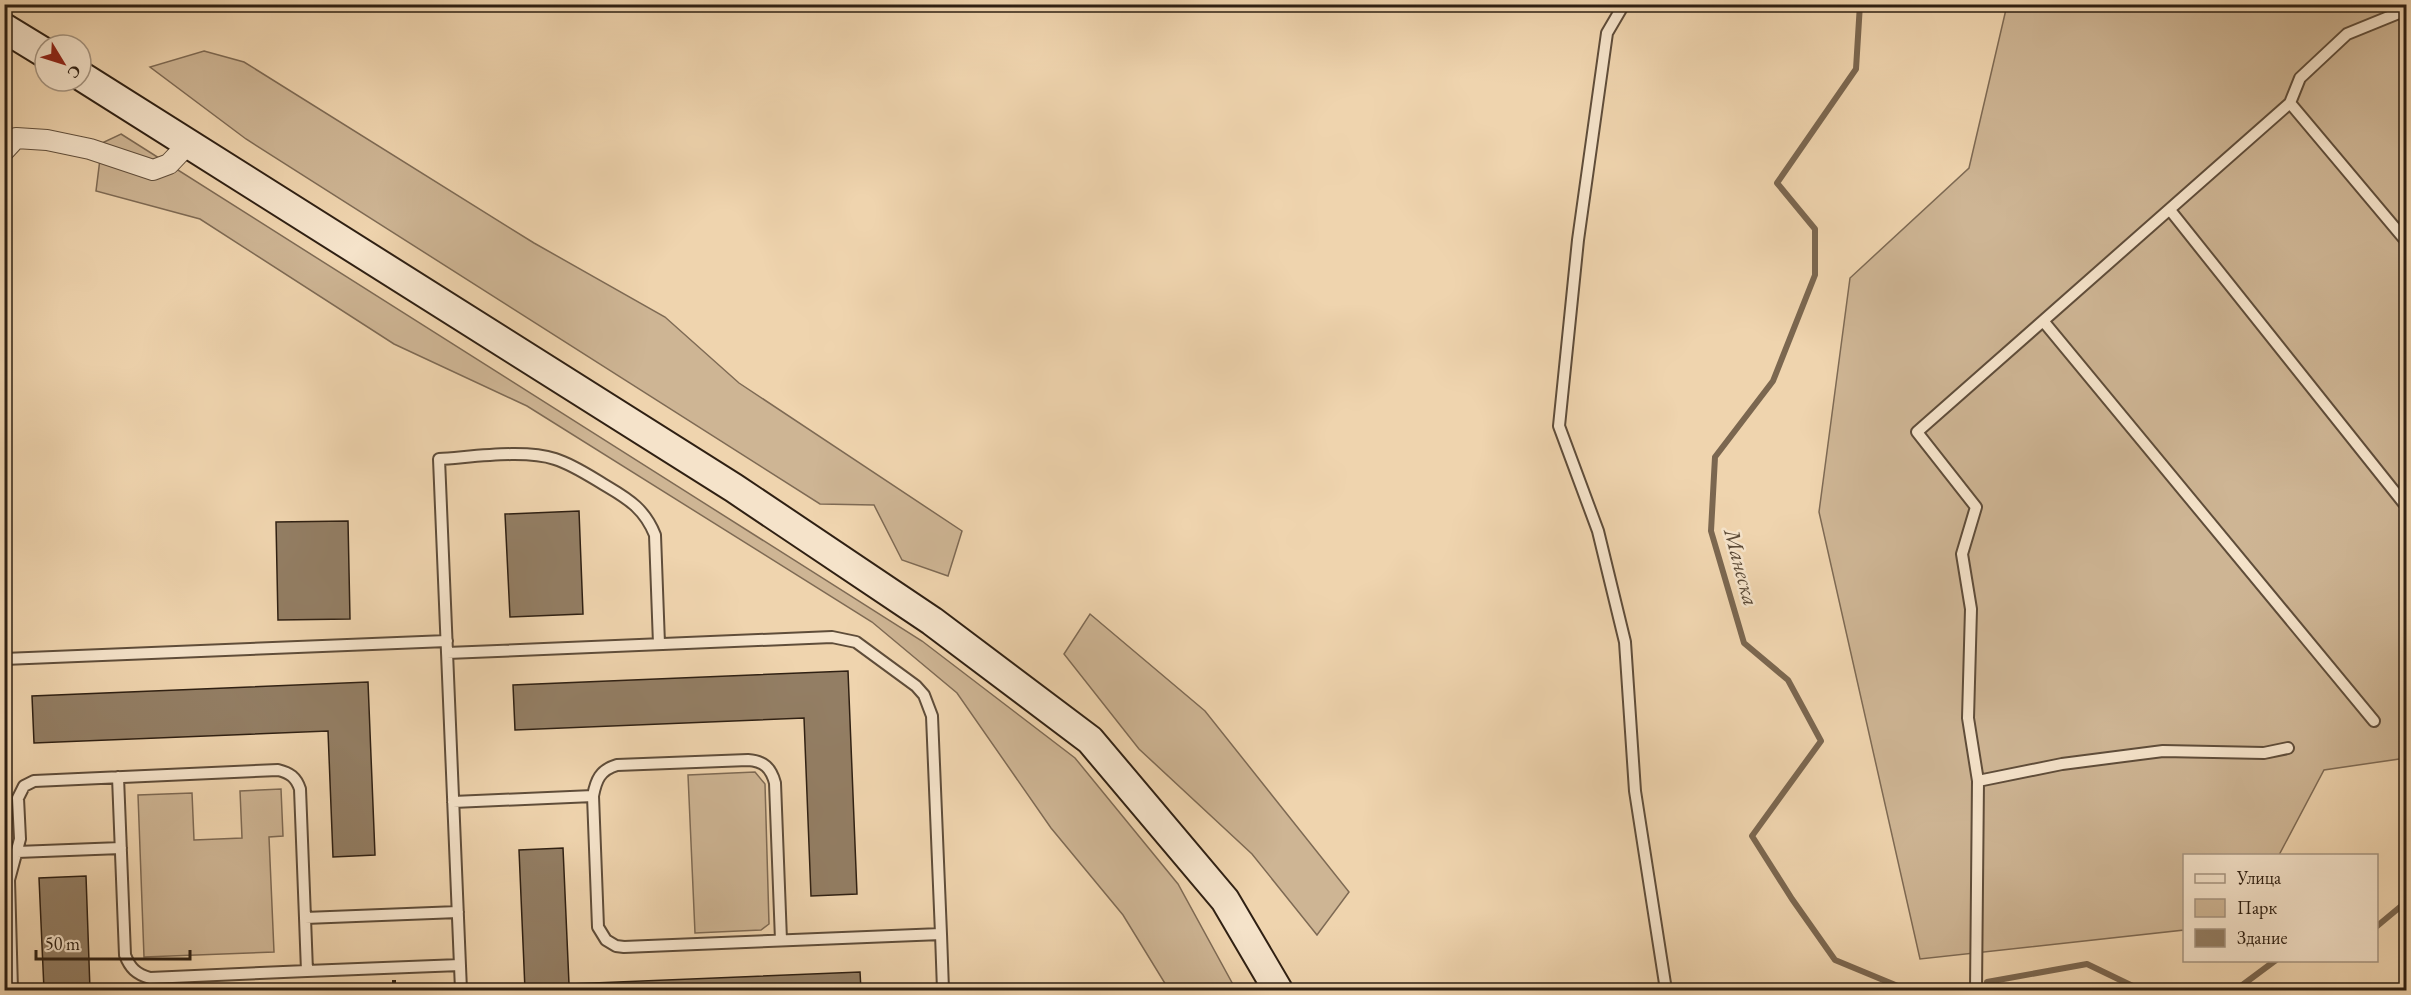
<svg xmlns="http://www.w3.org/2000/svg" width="2411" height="995" font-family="'EB Garamond',serif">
<rect width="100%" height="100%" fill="#efd4ae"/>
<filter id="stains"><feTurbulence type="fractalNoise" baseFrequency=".00333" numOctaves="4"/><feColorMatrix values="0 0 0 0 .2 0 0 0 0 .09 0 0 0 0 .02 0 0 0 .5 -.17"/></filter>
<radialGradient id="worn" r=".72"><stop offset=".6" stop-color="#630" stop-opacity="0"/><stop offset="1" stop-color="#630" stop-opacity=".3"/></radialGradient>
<path fill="#ceb594" stroke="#7e6a54" stroke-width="1.5" d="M 2007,5 L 2406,5 L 2406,758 L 2324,770 L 2279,855 L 2184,856 L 2184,930 L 1920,959 L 1819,512 L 1850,278 L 1969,168 Z
M 204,51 L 244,62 L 534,243 L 665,317 L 739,383 L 962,531 L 948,576 L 902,560 L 874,505 L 820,504 L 246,139 L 150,67 Z
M 121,134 L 922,641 L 1075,758 L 1178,884 L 1236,990 L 1169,990 L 1123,915 L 1051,828 L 957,693 L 872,622 L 527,406 L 394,344 L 200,219 L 96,191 L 102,143 Z
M 1090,614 L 1205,711 L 1349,892 L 1317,935 L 1252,854 L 1139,749 L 1064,654 Z
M 755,772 L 765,784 L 769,924 L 761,930 L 695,933 L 688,775 Z
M 281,789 L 283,836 L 269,837 L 274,952 L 144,957 L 138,795 L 192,793 L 194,840 L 242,838 L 240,791 Z"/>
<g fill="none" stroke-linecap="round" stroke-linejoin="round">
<path stroke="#7b6750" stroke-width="6" d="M 1860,4 L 1856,69 L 1777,183 L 1815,229 L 1815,275 L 1773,381 L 1715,457 L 1711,531 L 1744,643 L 1788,680 L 1821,741 L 1752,836 L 1792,899 L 1835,960 L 1905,989 L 1961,989
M 4,15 L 12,4
M 2376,927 L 2406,902
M 1987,982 L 2087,964 L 2141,990
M 2220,990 L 2237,989 L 2276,960"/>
</g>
<path fill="#937e64" stroke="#2f2013" stroke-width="1.5" d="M 579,511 L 583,614 L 510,617 L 505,514 Z
M 348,521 L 350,619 L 278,620 L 276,522 Z
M 848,671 L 857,894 L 811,896 L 804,718 L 515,730 L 513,685 Z
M 368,682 L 375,855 L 333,857 L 328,731 L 34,743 L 32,696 Z
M 563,848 L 569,984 L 860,972 L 861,990 L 525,990 L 519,850 Z
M 86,876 L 90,990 L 44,990 L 39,878 Z"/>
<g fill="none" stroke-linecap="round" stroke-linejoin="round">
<g stroke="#5f4d3a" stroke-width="14">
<path id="service" d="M 1624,4 L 1607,33 L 1578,240 L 1559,426 L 1598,531 L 1625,642 L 1635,791 L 1666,990
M 2290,103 L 2300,78 L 2347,34 L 2406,10
M 2170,210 L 2406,506
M 2044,322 L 2374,721
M 447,653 L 832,637 L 856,642 L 916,686 L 924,695 L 932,716 L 941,934 L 624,947 L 616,946 L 606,940 L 598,927 L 593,796 C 596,780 600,770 617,765 L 748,760 C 764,761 771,768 775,783 L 781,940
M 4,659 L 447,641
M 118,777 L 125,955 C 130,968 136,974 150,978 L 307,971
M 1978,781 L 1968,718 L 1971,609 L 1962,554 L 1976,507 L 1917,432 L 2290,103 L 2406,241
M 453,802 L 593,796
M 17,852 L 121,848
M 305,918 L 307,971 L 460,965
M 941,934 L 943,990
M 12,990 L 9,880 L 20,839 L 18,798 L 24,786 L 34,781 L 278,770 C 290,773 296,777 300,789 L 305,918 L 458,912
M 461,990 L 439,459 C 472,457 525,449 555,459 C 574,465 591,477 608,487 C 630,500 645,510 655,535 L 659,644
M 1976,990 L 1978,781 L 2062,764 L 2163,751 L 2264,753 L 2288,748"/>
</g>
<g stroke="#5f4d3a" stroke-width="22">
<path id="minor" d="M 4,151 L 16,138 L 47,140 L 90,149 L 153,170 L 169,164 L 188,144"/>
</g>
<g stroke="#2f2013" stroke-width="32">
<path id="secondary" d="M 4,28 L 45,53
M 81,76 L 734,488 L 932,621 L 1090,740 L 1225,900 L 1278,990"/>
</g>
<path stroke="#2f2013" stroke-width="4" stroke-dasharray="4.5 3" stroke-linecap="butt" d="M 394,980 L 394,990"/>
<use href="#service" stroke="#f5e3ca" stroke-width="10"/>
<use href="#minor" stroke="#f5e3ca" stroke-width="20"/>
<use href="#secondary" stroke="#f5e3ca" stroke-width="28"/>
</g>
<g text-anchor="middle" stroke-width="5" stroke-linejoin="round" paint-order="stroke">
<g font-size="22" font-style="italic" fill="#5b4a37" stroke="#f5e3ca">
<text transform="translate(1742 567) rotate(75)" y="8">Манеска</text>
</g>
</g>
<rect width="2411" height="995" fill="none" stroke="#efd4ae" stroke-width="24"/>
<rect x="6" y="6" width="2399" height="983" fill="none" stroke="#2f2013" stroke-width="3"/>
<rect x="12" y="12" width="2387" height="971" fill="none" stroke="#2f2013" stroke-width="1.5"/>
<rect x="2183" y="854" width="195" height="108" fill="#f5e3ca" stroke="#a69581" stroke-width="1.5"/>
<rect x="2195" y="874" width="30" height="9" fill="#f5e3ca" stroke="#a69581" stroke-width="1.5"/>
<text x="2237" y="884" font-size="18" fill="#2f2013">Улица</text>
<rect x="2195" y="899" width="30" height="18" fill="#ceb594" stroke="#a69581" stroke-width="1.5"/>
<text x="2237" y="914" font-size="18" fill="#2f2013">Парк</text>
<rect x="2195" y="929" width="30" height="18" fill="#937e64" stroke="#a69581" stroke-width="1.5"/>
<text x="2237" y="944" font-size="18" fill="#2f2013">Здание</text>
<g transform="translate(63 63) rotate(128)"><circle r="28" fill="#f5e3ca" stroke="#a69581" stroke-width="1.5"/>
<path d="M0-4.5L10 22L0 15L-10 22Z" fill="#8f2418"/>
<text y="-9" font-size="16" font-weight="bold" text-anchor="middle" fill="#2f2013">С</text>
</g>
<path d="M36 950v9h154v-9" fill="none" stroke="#2f2013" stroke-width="3"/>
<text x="45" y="950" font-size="18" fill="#2f2013" stroke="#f5e3ca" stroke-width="4.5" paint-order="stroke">50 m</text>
<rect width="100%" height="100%" filter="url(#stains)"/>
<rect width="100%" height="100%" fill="url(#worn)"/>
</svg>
